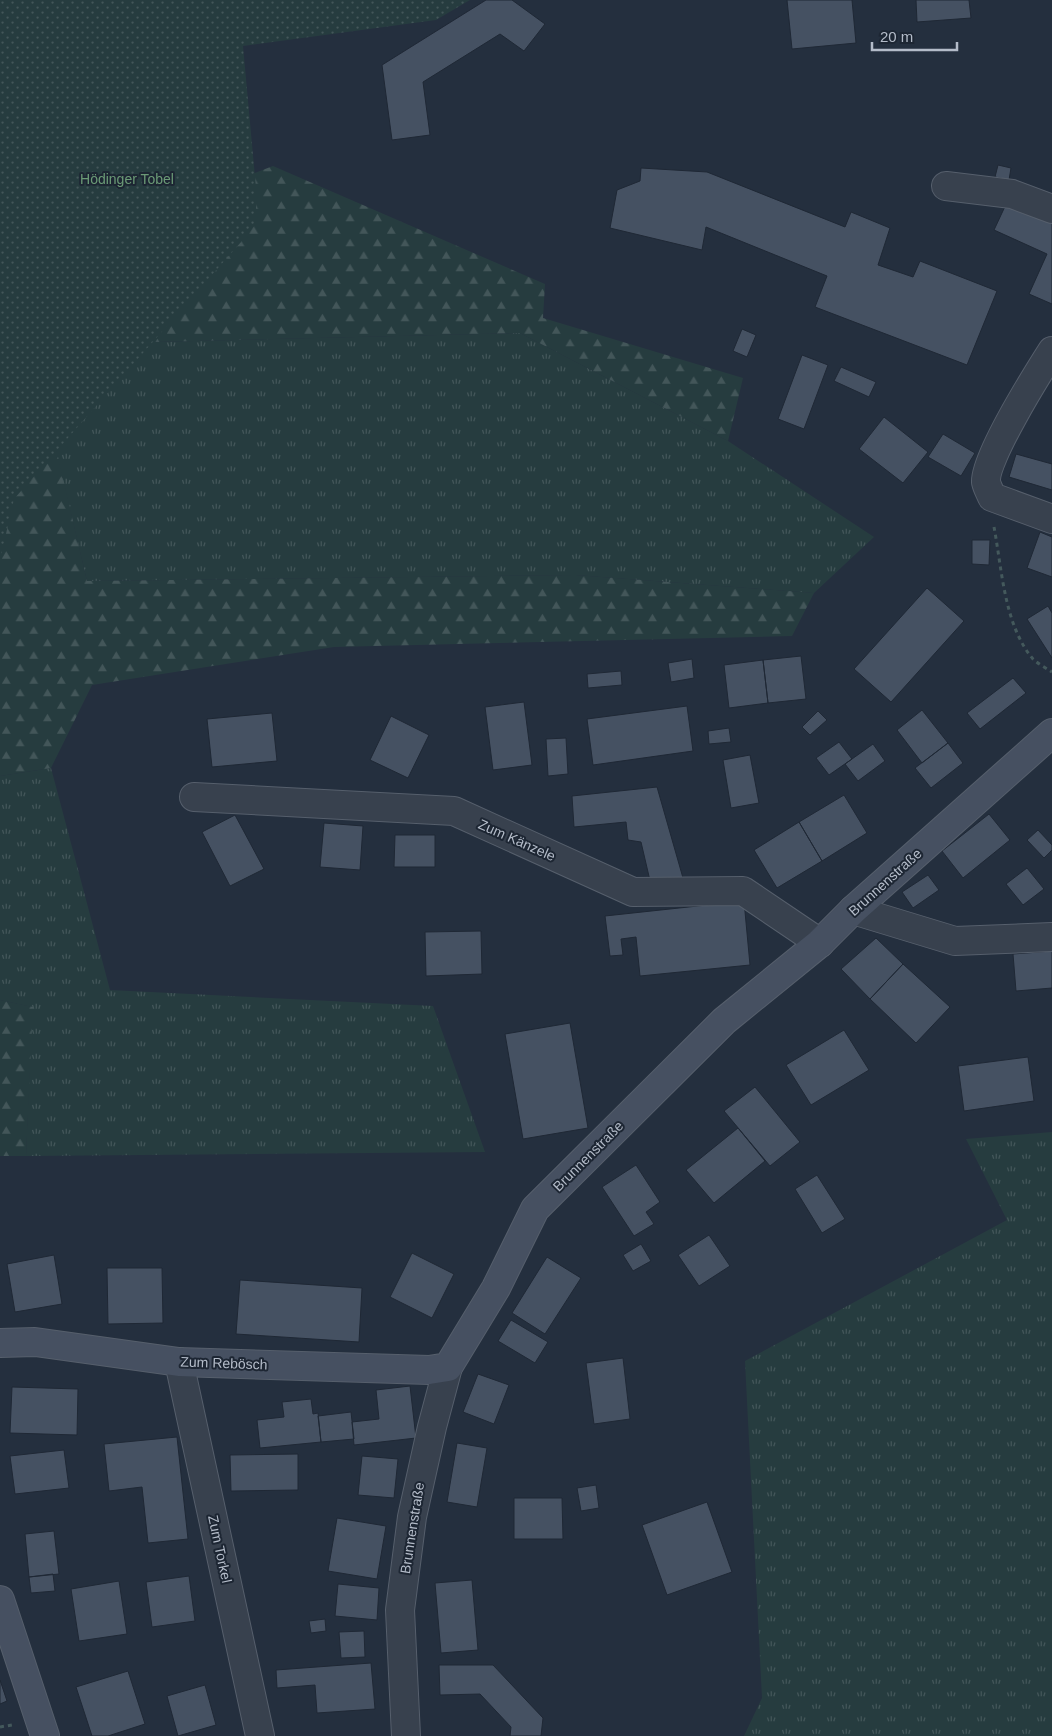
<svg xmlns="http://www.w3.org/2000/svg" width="1052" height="1736" font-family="Arial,sans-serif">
<defs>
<pattern id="grass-tufts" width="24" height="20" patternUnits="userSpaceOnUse" patternTransform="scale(1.25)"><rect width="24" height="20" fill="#263c3f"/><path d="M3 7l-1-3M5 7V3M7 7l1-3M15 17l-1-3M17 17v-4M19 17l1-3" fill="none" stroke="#435659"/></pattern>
<pattern id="forest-firs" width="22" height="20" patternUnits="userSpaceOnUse" patternTransform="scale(1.25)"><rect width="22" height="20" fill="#263c3f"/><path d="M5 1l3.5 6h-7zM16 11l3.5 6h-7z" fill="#435659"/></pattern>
<pattern id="park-dots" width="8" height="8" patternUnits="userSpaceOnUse" patternTransform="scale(1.25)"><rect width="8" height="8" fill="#263c3f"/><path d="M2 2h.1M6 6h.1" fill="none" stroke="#435659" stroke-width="1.8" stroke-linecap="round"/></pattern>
</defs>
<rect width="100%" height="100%" fill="#242f3e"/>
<path fill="url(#grass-tufts)" d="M 520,333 L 728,441 L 874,537 L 814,593 L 575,575 L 87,581 L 31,345 Z
M 51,768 L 110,990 L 433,1006 L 485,1152 L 26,1156 L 32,1007 L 0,1000 L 0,776 Z
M 1052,1132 L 1052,1736 L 744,1736 L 762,1698 L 745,1361 L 1007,1220 L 966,1139 Z"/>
<path fill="url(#forest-firs)" d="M 0,0 L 56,248 L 273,166 L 545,284 L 543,318 L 743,378 L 728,441 L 520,333 L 32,345 L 87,581 L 575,575 L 814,593 L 792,636 L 334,647 L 92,685 L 51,768 L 0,776 Z
M 0,1000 L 33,1007 L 26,1156 L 0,1156 Z"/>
<path fill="url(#park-dots)" d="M 0,0 L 470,0 L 436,20 L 243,46 L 256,188 L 256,223 L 249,233 L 14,499 L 0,560 Z"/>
<path fill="#455162" stroke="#1f2835" d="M 486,0 L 512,0 L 545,24 L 524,51 L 500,34 L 423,82 L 430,135 L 392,140 L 382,65 Z
M 787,0 L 852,0 L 856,43 L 792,49 Z
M 916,0 L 969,0 L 971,18 L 917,22 Z
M 998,165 L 1011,168 L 1009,180 L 995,177 Z
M 641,168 L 707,172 L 845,227 L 851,212 L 890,228 L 878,265 L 913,277 L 920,261 L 997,291 L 967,365 L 815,307 L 827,276 L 706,227 L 702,250 L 610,228 L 617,190 L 640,181 Z
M 1008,200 L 1052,219 L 1052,304 L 1029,294 L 1047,254 L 994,230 Z
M 742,329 L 756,335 L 747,357 L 733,351 Z
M 802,355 L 828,365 L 804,429 L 778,419 Z
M 841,367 L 876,382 L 869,397 L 834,381 Z
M 884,417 L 928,452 L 903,483 L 859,449 Z
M 943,434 L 975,453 L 961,476 L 928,457 Z
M 1016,454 L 1052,464 L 1052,490 L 1009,477 Z
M 1040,532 L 1052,537 L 1052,577 L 1027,568 Z
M 972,540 L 990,540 L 989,565 L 972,564 Z
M 927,588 L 964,621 L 891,702 L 854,669 Z
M 1048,606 L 1052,613 L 1052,658 L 1027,619 Z
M 801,656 L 806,699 L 768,703 L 763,660 Z
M 692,659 L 694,678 L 671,682 L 668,663 Z
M 763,660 L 768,703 L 729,708 L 724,665 Z
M 621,671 L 622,685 L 588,688 L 587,674 Z
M 1013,678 L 1026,693 L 980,729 L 967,713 Z
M 524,702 L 532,765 L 493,770 L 485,707 Z
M 687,706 L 693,751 L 593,765 L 587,719 Z
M 922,710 L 948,743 L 922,763 L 897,730 Z
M 818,711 L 827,720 L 810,735 L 802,727 Z
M 272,713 L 277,761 L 212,767 L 207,719 Z
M 391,716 L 429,735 L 408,778 L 370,760 Z
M 729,728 L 731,742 L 709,744 L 708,731 Z
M 566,738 L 568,774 L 548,776 L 546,739 Z
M 839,742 L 852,759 L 829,775 L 816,758 Z
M 948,743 L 963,763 L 931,788 L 915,768 Z
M 873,744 L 885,761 L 858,781 L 845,764 Z
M 750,755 L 759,803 L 731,808 L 723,760 Z
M 657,787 L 683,878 L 651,885 L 641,842 L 628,840 L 626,822 L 574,827 L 572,796 Z
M 844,795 L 867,833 L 822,861 L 799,822 Z
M 989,814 L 1010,840 L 963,878 L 942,851 Z
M 235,815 L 264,869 L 230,886 L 202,832 Z
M 799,822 L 822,861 L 777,888 L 754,850 Z
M 324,823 L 363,826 L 360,870 L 320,867 Z
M 1038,830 L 1052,845 L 1052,850 L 1044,858 L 1027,840 Z
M 395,835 L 435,835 L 435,867 L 394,867 Z
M 1027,868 L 1044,889 L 1023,905 L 1006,884 Z
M 928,875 L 939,890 L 913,908 L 902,892 Z
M 744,901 L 750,965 L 640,976 L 636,937 L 621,939 L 623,955 L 610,956 L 605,916 Z
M 481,931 L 482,974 L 426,976 L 425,932 Z
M 876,938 L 903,964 L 870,999 L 841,969 Z
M 1052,951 L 1052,988 L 1016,991 L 1013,954 Z
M 903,964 L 950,1007 L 916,1043 L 870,999 Z
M 570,1023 L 588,1128 L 523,1139 L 505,1034 Z
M 844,1030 L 869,1070 L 811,1105 L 786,1065 Z
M 1028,1057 L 1034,1101 L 964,1111 L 958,1066 Z
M 755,1087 L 800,1142 L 770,1166 L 724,1111 Z
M 738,1128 L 765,1161 L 714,1203 L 686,1170 Z
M 636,1165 L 660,1202 L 646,1212 L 654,1224 L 634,1236 L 602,1187 Z
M 817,1175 L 845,1219 L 822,1233 L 795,1189 Z
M 709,1235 L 730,1266 L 699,1286 L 678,1255 Z
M 641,1244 L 651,1261 L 633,1271 L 623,1255 Z
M 412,1253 L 454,1274 L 432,1318 L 390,1297 Z
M 54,1255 L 62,1304 L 15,1312 L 7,1264 Z
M 547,1257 L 581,1278 L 545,1334 L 512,1313 Z
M 107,1268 L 162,1268 L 163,1323 L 108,1324 Z
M 240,1280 L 362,1288 L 359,1342 L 236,1334 Z
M 511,1320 L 548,1342 L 535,1363 L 498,1341 Z
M 623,1358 L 630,1419 L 594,1424 L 586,1363 Z
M 478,1374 L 509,1385 L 494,1424 L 463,1412 Z
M 410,1386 L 416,1438 L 354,1445 L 352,1422 L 379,1419 L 376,1390 Z
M 12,1387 L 78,1389 L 77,1435 L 10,1433 Z
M 311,1399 L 313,1414 L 318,1413 L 321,1442 L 260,1448 L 257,1420 L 284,1417 L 282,1402 Z
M 351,1412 L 354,1439 L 321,1442 L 318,1416 Z
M 177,1437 L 188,1539 L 148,1543 L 142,1487 L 109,1491 L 104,1444 Z
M 457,1443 L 487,1448 L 477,1507 L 447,1502 Z
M 64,1450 L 69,1488 L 15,1494 L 10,1456 Z
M 298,1454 L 298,1490 L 231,1491 L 230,1455 Z
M 362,1456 L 398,1459 L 394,1498 L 358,1495 Z
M 596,1485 L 599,1508 L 581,1511 L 577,1488 Z
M 514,1498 L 562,1498 L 563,1539 L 514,1539 Z
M 707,1502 L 732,1572 L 667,1595 L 642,1525 Z
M 337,1518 L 386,1526 L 377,1579 L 328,1571 Z
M 54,1531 L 59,1574 L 29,1577 L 25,1534 Z
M 53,1574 L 55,1591 L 31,1593 L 29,1577 Z
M 189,1576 L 195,1621 L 152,1627 L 146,1582 Z
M 472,1580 L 478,1650 L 441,1653 L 435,1583 Z
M 119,1581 L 127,1634 L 79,1641 L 71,1589 Z
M 338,1584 L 379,1588 L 377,1620 L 335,1616 Z
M 325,1619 L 326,1631 L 311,1633 L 309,1621 Z
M 364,1631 L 365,1657 L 341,1658 L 339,1632 Z
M 371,1663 L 375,1709 L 317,1713 L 315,1685 L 277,1688 L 276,1670 Z
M 439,1665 L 493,1665 L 543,1718 L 541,1736 L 510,1736 L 511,1727 L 480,1694 L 440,1695 Z
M 128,1671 L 145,1724 L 108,1736 L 92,1736 L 76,1687 Z
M 0,1680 L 7,1701 L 0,1704 Z
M 205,1685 L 216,1725 L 178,1736 L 167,1696 Z"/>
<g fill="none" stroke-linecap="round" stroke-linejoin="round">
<g stroke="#565f6c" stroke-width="30">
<path id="street" d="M 946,186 L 1012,194 L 1052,209
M 1052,351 C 1038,373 984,459 986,482 C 987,487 990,492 992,497 L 1052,519
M 194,797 L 454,811 L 633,892 L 743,891 L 820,943
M 853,910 L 955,941 L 1052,937
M 179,1362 L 260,1736
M 406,1736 L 400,1610 L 412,1517 L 432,1427 L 448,1367"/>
</g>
<g stroke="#565f6c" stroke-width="30">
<path id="secondary" d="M 0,1343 L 35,1342 L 179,1362 L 429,1370 L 448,1367 L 496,1288 L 535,1209 L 724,1021 L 820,943 L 853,910 L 1052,733
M 0,1600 L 45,1736"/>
</g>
<path stroke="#44595c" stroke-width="3" stroke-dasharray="4 4" stroke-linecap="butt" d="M 994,527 C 1002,569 1004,625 1033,659 C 1038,664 1046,668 1052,672
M 0,1727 L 12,1725"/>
<use href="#street" stroke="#38414e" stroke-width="28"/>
<use href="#secondary" stroke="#465061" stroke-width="28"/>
</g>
<g text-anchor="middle" stroke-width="4" stroke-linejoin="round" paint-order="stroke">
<g font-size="14" fill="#6b9a76" stroke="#1d2633">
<text x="127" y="184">Hödinger Tobel</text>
</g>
<g font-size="14" fill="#b4bcc9" stroke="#1d2633">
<text transform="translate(517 840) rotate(24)" y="5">Zum Känzele</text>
<text transform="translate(885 882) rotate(-42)" y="5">Brunnenstraße</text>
<text transform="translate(588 1156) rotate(-45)" y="5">Brunnenstraße</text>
<text transform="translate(224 1363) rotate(2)" y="5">Zum Rebösch</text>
<text transform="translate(412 1528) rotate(-81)" y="5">Brunnenstraße</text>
<text transform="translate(220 1549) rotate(78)" y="5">Zum Torkel</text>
</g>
</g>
<path d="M872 42v8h85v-8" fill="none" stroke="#b4bcc9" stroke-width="2.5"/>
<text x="880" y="42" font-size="15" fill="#b4bcc9" stroke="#1d2633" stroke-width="4" paint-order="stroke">20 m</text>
</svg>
